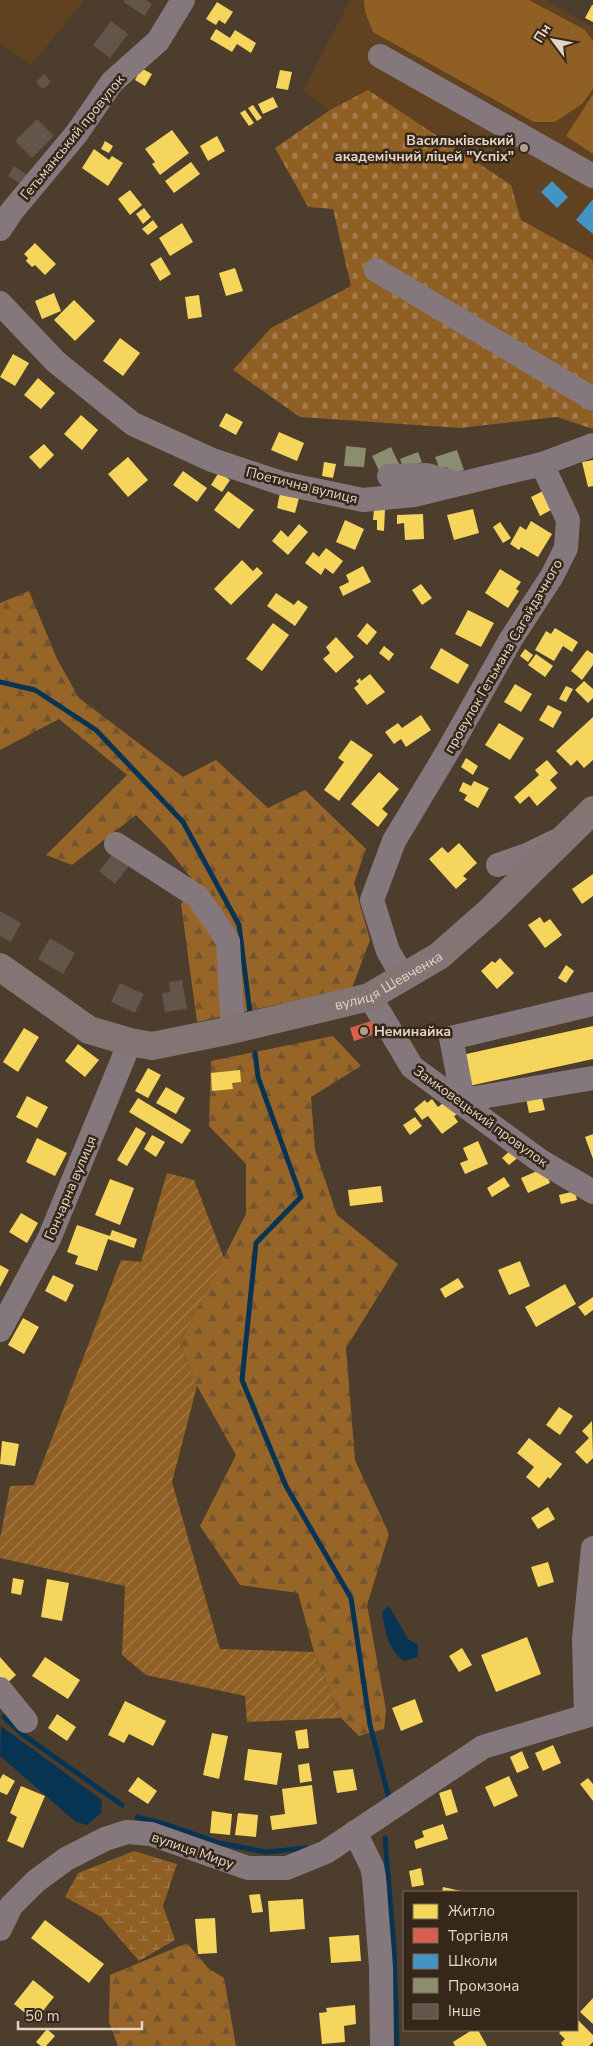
<svg xmlns="http://www.w3.org/2000/svg" width="593" height="2046" font-family="'Nunito Sans',sans-serif">
<defs>
<pattern id="forest-firs" width="22" height="20" patternUnits="userSpaceOnUse" patternTransform="scale(1.25)"><rect width="22" height="20" fill="#986528"/><path d="M5 1l3.5 6h-7zM16 11l3.5 6h-7z" fill="#735430"/></pattern>
<pattern id="wetland-marsh" width="20" height="14" patternUnits="userSpaceOnUse" patternTransform="scale(1.25)"><rect width="20" height="14" fill="#8f5f24"/><path d="M1 5h8M5 5V1M11 12h8M15 12V8" fill="none" stroke="#a47c4c"/></pattern>
<pattern id="cemetery-stones" width="16" height="16" patternUnits="userSpaceOnUse" patternTransform="scale(1.25)"><rect width="16" height="16" fill="#8f5f24"/><path d="M2 7V4a2 2 0 0 1 4 0v3zM10 15v-3a2 2 0 0 1 4 0v3z" fill="#a47c4c"/></pattern>
<pattern id="garden-furrows" width="10" height="10" patternUnits="userSpaceOnUse" patternTransform="scale(1.25)"><rect width="10" height="10" fill="#8f5f24"/><path d="M-1 1l2-2M0 10L10 0M9 11l2-2" fill="none" stroke="#a47c4c"/></pattern>
</defs>
<rect width="100%" height="100%" fill="#4d3d2d"/>
<path fill="#614220" d="M 0,0 L 84,0 L 31,65 L 0,43 Z
M 350,0 L 545,0 L 593,27 L 593,261 L 590,258 L 521,220 L 511,185 L 368,90 L 330,110 L 303,91 Z"/>
<path fill="url(#forest-firs)" d="M 29,591 L 57,659 L 79,698 L 183,777 L 216,760 L 268,808 L 305,790 L 366,849 L 354,883 L 370,940 L 352,988 L 197,1022 L 181,904 L 196,884 L 164,844 L 136,815 L 72,865 L 46,855 L 127,775 L 59,719 L 0,750 L 0,603 Z
M 333,1036 L 361,1066 L 311,1097 L 315,1150 L 337,1215 L 398,1264 L 346,1348 L 355,1460 L 389,1534 L 367,1605 L 386,1710 L 384,1729 L 359,1736 L 341,1718 L 314,1652 L 298,1593 L 240,1585 L 200,1526 L 236,1455 L 197,1386 L 180,1343 L 246,1214 L 246,1164 L 209,1126 L 211,1061 Z
M 187,1943 L 208,1968 L 224,1978 L 236,2046 L 118,2046 L 109,2022 L 110,1975 Z"/>
<path fill="url(#wetland-marsh)" d="M 134,1851 L 177,1864 L 163,1906 L 175,1940 L 139,1961 L 101,1917 L 65,1897 L 78,1873 Z"/>
<path fill="url(#cemetery-stones)" d="M 368,90 L 511,185 L 521,220 L 590,258 L 593,261 L 593,429 L 557,417 L 460,428 L 300,417 L 233,370 L 271,328 L 351,286 L 333,209 L 308,207 L 275,148 L 330,110 Z"/>
<path fill="#8f5f24" d="M 364,0 L 529,0 L 585,30 L 593,41 L 593,89 L 582,104 L 555,122 L 534,122 L 373,32 L 365,12 Z
M 593,94 L 593,154 L 566,136 Z"/>
<path fill="url(#garden-furrows)" d="M 167,1173 L 194,1180 L 224,1258 L 180,1343 L 197,1386 L 172,1482 L 220,1649 L 314,1652 L 341,1718 L 247,1722 L 245,1696 L 146,1675 L 122,1655 L 125,1586 L 0,1558 L 0,1539 L 10,1486 L 34,1485 L 121,1260 L 141,1262 Z"/>
<path fill="#083454" d="M 389,1606 L 408,1639 L 418,1645 L 418,1657 L 404,1661 C 388,1650 385,1630 382,1612 Z
M 1,1726 L 102,1800 L 101,1813 L 87,1825 L 76,1822 L 0,1756 Z"/>
<path fill="#f6d55c" d="M 217,2 L 233,12 L 225,24 L 219,20 L 216,25 L 206,19 Z
M 592,5 L 593,5 L 593,22 L 585,18 Z
M 216,29 L 230,38 L 235,30 L 256,43 L 251,53 L 237,44 L 232,52 L 210,39 Z
M 141,68 L 152,74 L 145,86 L 135,80 Z
M 280,70 L 292,72 L 288,90 L 276,88 Z
M 273,97 L 278,107 L 263,114 L 258,104 Z
M 253,105 L 262,118 L 257,121 L 248,108 Z
M 245,110 L 254,123 L 249,126 L 240,113 Z
M 172,130 L 189,153 L 160,175 L 152,164 L 155,162 L 145,149 Z
M 217,136 L 225,151 L 208,161 L 200,146 Z
M 105,141 L 113,146 L 109,153 L 101,149 Z
M 94,149 L 109,160 L 112,156 L 123,163 L 108,186 L 82,168 Z
M 191,162 L 200,174 L 174,193 L 165,181 Z
M 130,190 L 142,205 L 130,215 L 118,199 Z
M 144,208 L 151,217 L 143,224 L 136,214 Z
M 153,220 L 158,227 L 148,235 L 142,229 Z
M 182,223 L 193,242 L 170,256 L 159,238 Z
M 35,243 L 56,264 L 45,275 L 35,265 L 32,267 L 26,261 L 28,258 L 24,254 Z
M 161,257 L 171,274 L 160,281 L 150,264 Z
M 235,268 L 243,291 L 226,296 L 219,273 Z
M 54,293 L 61,311 L 42,319 L 35,301 Z
M 199,295 L 202,317 L 188,319 L 185,297 Z
M 74,300 L 95,321 L 75,341 L 54,320 Z
M 120,338 L 140,353 L 123,376 L 103,361 Z
M 13,354 L 29,363 L 15,386 L 0,377 Z
M 38,378 L 55,393 L 41,409 L 24,395 Z
M 226,413 L 243,422 L 236,435 L 219,426 Z
M 81,415 L 98,430 L 82,450 L 64,434 Z
M 279,432 L 304,443 L 297,461 L 271,450 Z
M 44,444 L 54,455 L 40,469 L 29,457 Z
M 128,457 L 148,480 L 128,497 L 108,474 Z
M 593,460 L 593,486 L 588,487 L 582,462 Z
M 324,462 L 336,464 L 333,478 L 322,476 Z
M 183,471 L 207,488 L 197,502 L 173,485 Z
M 219,472 L 230,480 L 222,492 L 211,485 Z
M 228,491 L 254,510 L 239,529 L 214,510 Z
M 543,491 L 551,510 L 540,516 L 531,497 Z
M 280,493 L 299,498 L 295,513 L 277,508 Z
M 374,509 L 385,509 L 384,531 L 377,530 L 377,520 L 373,520 Z
M 473,509 L 479,533 L 454,540 L 447,515 Z
M 423,514 L 424,539 L 405,540 L 404,523 L 397,524 L 397,515 Z
M 345,520 L 364,529 L 355,550 L 336,542 Z
M 531,521 L 552,534 L 538,557 L 521,547 L 519,550 L 510,544 L 520,526 L 526,530 Z
M 500,522 L 511,538 L 503,543 L 493,527 Z
M 299,524 L 308,532 L 288,555 L 272,541 L 281,530 L 288,537 Z
M 326,548 L 343,561 L 333,574 L 325,568 L 321,575 L 305,563 L 313,552 L 319,557 Z
M 242,560 L 253,571 L 257,567 L 263,573 L 231,605 L 214,589 Z
M 363,566 L 371,582 L 343,596 L 339,587 L 349,582 L 346,575 Z
M 500,569 L 521,582 L 516,589 L 519,591 L 508,608 L 485,593 Z
M 421,584 L 432,598 L 422,605 L 412,590 Z
M 276,593 L 294,605 L 298,600 L 308,607 L 295,626 L 267,606 Z
M 468,610 L 494,623 L 481,647 L 455,634 Z
M 273,623 L 289,635 L 262,671 L 246,659 Z
M 367,623 L 377,632 L 367,645 L 357,636 Z
M 555,628 L 578,642 L 572,652 L 563,646 L 554,661 L 535,650 L 546,631 L 551,634 Z
M 336,637 L 354,657 L 336,673 L 323,659 L 330,653 L 326,647 Z
M 384,646 L 394,654 L 389,661 L 379,653 Z
M 441,648 L 469,665 L 458,684 L 430,668 Z
M 525,649 L 533,655 L 528,662 L 520,656 Z
M 587,650 L 593,654 L 593,665 L 582,680 L 571,671 Z
M 536,654 L 553,666 L 545,677 L 528,665 Z
M 370,674 L 385,692 L 367,705 L 354,688 L 359,684 L 356,681 L 360,678 L 361,681 Z
M 584,681 L 593,689 L 593,698 L 588,703 L 575,690 Z
M 515,684 L 532,694 L 521,712 L 504,702 Z
M 566,686 L 573,689 L 566,702 L 559,699 Z
M 548,705 L 562,712 L 553,728 L 539,720 Z
M 421,715 L 431,730 L 406,747 L 401,739 L 394,744 L 385,732 L 398,723 L 402,728 Z
M 593,717 L 593,760 L 584,768 L 577,760 L 571,766 L 556,751 Z
M 499,723 L 524,738 L 510,760 L 485,745 Z
M 351,740 L 373,755 L 339,801 L 324,790 L 344,762 L 338,758 Z
M 466,758 L 478,766 L 473,775 L 461,767 Z
M 547,760 L 558,773 L 550,780 L 557,788 L 537,806 L 529,796 L 520,804 L 514,797 L 539,775 L 535,770 Z
M 379,772 L 399,789 L 382,809 L 388,814 L 378,827 L 351,804 Z
M 474,781 L 489,788 L 478,808 L 464,800 L 467,795 L 459,791 L 463,782 L 471,786 Z
M 459,843 L 477,863 L 463,876 L 467,879 L 456,889 L 429,859 L 442,847 L 448,853 Z
M 593,874 L 593,896 L 582,904 L 572,889 Z
M 540,917 L 544,923 L 550,919 L 562,935 L 545,948 L 528,925 Z
M 500,958 L 514,973 L 497,989 L 481,971 L 492,961 L 495,963 Z
M 566,965 L 574,971 L 566,983 L 558,978 Z
M 593,1026 L 593,1059 L 469,1086 L 462,1055 Z
M 24,1028 L 39,1037 L 18,1072 L 3,1062 Z
M 78,1044 L 99,1060 L 85,1077 L 65,1061 Z
M 148,1068 L 161,1075 L 148,1098 L 135,1091 Z
M 240,1070 L 241,1082 L 232,1083 L 233,1089 L 212,1091 L 211,1073 Z
M 166,1087 L 185,1098 L 176,1114 L 156,1103 Z
M 541,1094 L 545,1110 L 529,1113 L 526,1098 Z
M 27,1096 L 48,1107 L 37,1128 L 16,1117 Z
M 138,1098 L 191,1130 L 182,1144 L 129,1112 Z
M 432,1099 L 438,1107 L 447,1100 L 458,1114 L 454,1116 L 458,1122 L 442,1134 L 428,1116 L 422,1120 L 414,1109 L 425,1100 L 427,1103 Z
M 415,1117 L 422,1126 L 410,1135 L 403,1125 Z
M 136,1127 L 146,1133 L 127,1166 L 117,1160 Z
M 593,1134 L 593,1159 L 585,1137 Z
M 152,1135 L 165,1142 L 156,1157 L 144,1149 Z
M 37,1138 L 67,1153 L 55,1176 L 26,1162 Z
M 478,1141 L 488,1164 L 465,1174 L 460,1163 L 468,1160 L 463,1148 Z
M 514,1147 L 521,1155 L 509,1165 L 502,1158 Z
M 544,1168 L 550,1183 L 528,1193 L 521,1178 Z
M 504,1177 L 510,1186 L 492,1197 L 487,1188 Z
M 110,1179 L 134,1188 L 120,1225 L 95,1215 Z
M 381,1186 L 383,1202 L 350,1206 L 348,1190 Z
M 575,1191 L 577,1200 L 561,1204 L 559,1195 Z
M 21,1213 L 38,1223 L 27,1243 L 9,1232 Z
M 77,1225 L 110,1236 L 112,1230 L 137,1239 L 134,1248 L 108,1239 L 97,1271 L 75,1264 L 78,1256 L 67,1252 Z
M 520,1261 L 530,1286 L 509,1295 L 498,1270 Z
M 0,1265 L 9,1270 L 0,1287 Z
M 53,1275 L 74,1285 L 66,1302 L 45,1291 Z
M 458,1278 L 464,1287 L 445,1298 L 440,1289 Z
M 565,1284 L 576,1304 L 536,1327 L 525,1307 Z
M 593,1297 L 593,1310 L 585,1316 L 578,1307 Z
M 23,1318 L 39,1327 L 24,1354 L 8,1345 Z
M 559,1407 L 573,1416 L 560,1435 L 546,1425 Z
M 592,1421 L 593,1458 L 587,1464 L 575,1452 L 589,1438 L 582,1431 Z
M 529,1438 L 562,1464 L 550,1479 L 548,1477 L 539,1488 L 526,1477 L 534,1467 L 517,1453 Z
M 2,1441 L 19,1444 L 15,1466 L 0,1464 Z
M 548,1507 L 555,1519 L 538,1529 L 531,1518 Z
M 548,1562 L 554,1582 L 538,1587 L 531,1567 Z
M 13,1578 L 24,1580 L 21,1595 L 11,1593 Z
M 47,1579 L 69,1583 L 62,1621 L 41,1617 Z
M 527,1637 L 541,1674 L 496,1692 L 481,1655 Z
M 462,1648 L 472,1665 L 459,1672 L 449,1656 Z
M 0,1657 L 16,1675 L 4,1686 L 0,1682 Z
M 45,1657 L 80,1680 L 68,1699 L 32,1676 Z
M 415,1699 L 423,1722 L 401,1731 L 392,1708 Z
M 125,1701 L 166,1721 L 153,1746 L 129,1734 L 124,1743 L 108,1735 Z
M 57,1714 L 76,1727 L 67,1741 L 48,1728 Z
M 307,1729 L 309,1748 L 298,1749 L 295,1731 Z
M 212,1733 L 228,1736 L 219,1779 L 203,1775 Z
M 553,1745 L 561,1763 L 543,1771 L 535,1753 Z
M 248,1749 L 282,1753 L 277,1785 L 244,1780 Z
M 522,1751 L 529,1768 L 517,1773 L 510,1757 Z
M 309,1763 L 312,1781 L 300,1783 L 298,1765 Z
M 353,1769 L 357,1790 L 337,1793 L 333,1771 Z
M 3,1774 L 15,1781 L 7,1795 L 0,1792 L 0,1779 Z
M 509,1776 L 518,1796 L 494,1807 L 485,1787 Z
M 138,1777 L 157,1791 L 148,1804 L 128,1791 Z
M 588,1778 L 593,1784 L 593,1801 L 580,1784 Z
M 312,1785 L 317,1824 L 272,1830 L 270,1816 L 285,1814 L 282,1789 Z
M 21,1786 L 45,1796 L 23,1848 L 7,1841 L 17,1817 L 10,1813 Z
M 451,1789 L 458,1812 L 446,1816 L 439,1793 Z
M 212,1811 L 232,1814 L 230,1835 L 210,1833 Z
M 238,1813 L 258,1815 L 256,1837 L 235,1835 Z
M 443,1824 L 448,1839 L 416,1849 L 414,1841 L 424,1837 L 422,1831 Z
M 421,1868 L 424,1885 L 412,1887 L 409,1871 Z
M 443,1887 L 461,1891 L 461,1892 L 442,1892 Z
M 260,1894 L 263,1912 L 252,1913 L 249,1895 Z
M 303,1899 L 305,1929 L 270,1932 L 268,1901 Z
M 215,1918 L 217,1953 L 198,1954 L 195,1919 Z
M 45,1920 L 104,1964 L 89,1983 L 31,1938 Z
M 359,1935 L 361,1961 L 331,1963 L 329,1937 Z
M 33,1980 L 54,1997 L 35,2021 L 14,2004 Z
M 593,1998 L 593,2024 L 580,2012 Z
M 355,2005 L 356,2024 L 344,2026 L 345,2042 L 322,2044 L 319,2013 L 327,2012 L 326,2008 Z
M 577,2019 L 593,2035 L 593,2042 L 589,2046 L 563,2046 L 561,2043 L 565,2039 L 559,2033 L 562,2030 L 577,2030 Z
M 47,2029 L 55,2036 L 46,2046 L 41,2046 L 36,2042 Z
M 472,2030 L 478,2030 L 487,2046 L 455,2046 L 453,2042 Z"/>
<path fill="#d6604d" d="M 374,1020 L 378,1033 L 354,1041 L 350,1028 Z"/>
<path fill="#4393c3" d="M 552,181 L 568,197 L 557,208 L 541,192 Z
M 593,199 L 593,234 L 576,220 Z"/>
<path fill="#8c8c6e" d="M 346,446 L 366,448 L 364,467 L 344,466 Z
M 391,447 L 400,466 L 381,475 L 372,456 Z
M 457,450 L 464,470 L 450,475 L 447,467 L 440,470 L 435,457 Z
M 418,452 L 422,462 L 404,469 L 400,459 Z"/>
<g fill="none" stroke-linecap="round" stroke-linejoin="round">
<path stroke="#083454" stroke-width="5" d="M 0,682 L 35,690 L 96,730 L 183,822 L 239,925 L 250,1013
M 255,1053 L 258,1077 L 301,1197 L 256,1243 L 242,1380 L 286,1486 L 351,1598 L 370,1725 L 389,1798 L 386,1800
M 4,1717 L 22,1734 L 122,1805
M 137,1817 L 168,1825 L 219,1843 L 266,1852 L 307,1848
M 385,1838 L 394,1948 L 397,2046"/>
</g>
<path fill="#635549" d="M 125,0 L 146,0 L 152,4 L 145,16 L 123,2 Z
M 111,21 L 128,34 L 110,58 L 93,45 Z
M 44,74 L 51,82 L 43,89 L 36,82 Z
M 37,119 L 54,136 L 32,158 L 15,141 Z
M 14,166 L 32,178 L 26,187 L 8,176 Z
M 116,850 L 132,862 L 115,884 L 99,871 Z
M 0,911 L 21,923 L 11,942 L 0,936 Z
M 50,938 L 75,953 L 63,974 L 38,959 Z
M 182,980 L 187,1009 L 165,1012 L 162,993 L 170,992 L 169,982 Z
M 120,983 L 144,994 L 135,1013 L 111,1002 Z"/>
<g fill="none" stroke-linecap="round" stroke-linejoin="round">
<path stroke="#84787d" stroke-width="24" d="M 380,56 L 593,176
M 0,229 L 12,211 L 77,133 L 112,82 L 158,41 L 183,0
M 376,270 L 593,399
M 0,303 L 56,362 L 133,424 L 212,460 L 281,483 L 363,500 L 414,495 L 542,464 L 593,445
M 389,476 L 427,475 L 456,483
M 116,844 L 198,897 L 228,941 L 233,1029
M 498,865 L 527,855 L 556,841
M 403,977 L 388,951 L 372,900 L 394,841 L 448,751 L 511,639 L 552,576 L 566,548 L 568,520 L 542,464
M 369,997 L 381,1015 L 412,1067 L 539,1160 L 593,1192
M 463,1100 L 593,1078
M 464,1105 L 451,1038 L 593,1004
M 0,1330 L 49,1239 L 130,1042
M 0,1689 L 26,1721
M 586,1716 L 584,1639 L 593,1548
M 355,1832 L 372,1867 L 374,1877 L 381,1967 L 382,2046
M 0,1929 L 11,1906 L 36,1881 L 66,1859 L 105,1839 L 127,1832 L 151,1834 L 248,1868 L 287,1868 L 326,1852 L 483,1747 L 593,1714"/>
<path stroke="#827574" stroke-width="28" id="s1" d="M 0,967 L 89,1030 L 130,1042 L 152,1046 L 227,1031 L 369,997 L 439,956 L 489,912 L 593,810"/>
</g>
<g fill="#b09f8e" stroke="#35281b" stroke-width="2">
<circle cx="524" cy="148" r="5"/>
<circle cx="364" cy="1031" r="5"/>
</g>
<g text-anchor="middle" stroke-width="5" stroke-linejoin="round" paint-order="stroke">
<g font-size="14" fill="#e5d4c3" stroke="#35281b">
<text transform="translate(72 137) rotate(-51)" y="5">Гетьманський провулок</text>
<text transform="translate(302 485) rotate(14)" y="5">Поетична вулиця</text>
<text transform="translate(503 656) rotate(-60)" y="5">провулок Гетьмана Сагайдачного</text>
<text dy="5" stroke="none"><textPath href="#s1" startOffset="421">вулиця Шевченка</textPath></text>
<text transform="translate(481 1116) rotate(36)" y="5">Замковецький провулок</text>
<text transform="translate(70 1188) rotate(-67)" y="5">Гончарна вулиця</text>
<text transform="translate(193 1850) rotate(19)" y="5">вулиця Миру</text>
</g>
<g font-size="14" font-weight="bold" fill="#e5d4c3" stroke="#35281b" text-anchor="end">
<text x="514" y="145">Васильківський<tspan x="514" dy="16">академічний ліцей "Успіх"</tspan></text>
<text x="374" y="1036" text-anchor="start">Неминайка</text>
</g>
</g>
<rect x="403" y="1891" width="175" height="140" fill="#35281b" stroke="#7b6d5e"/>
<rect x="413" y="1904" width="25" height="15" fill="#f6d55c" stroke="#7b6d5e"/>
<text x="448" y="1916" font-size="15" fill="#e5d4c3">Житло</text>
<rect x="413" y="1928" width="25" height="15" fill="#d6604d" stroke="#7b6d5e"/>
<text x="448" y="1941" font-size="15" fill="#e5d4c3">Торгівля</text>
<rect x="413" y="1954" width="25" height="15" fill="#4393c3" stroke="#7b6d5e"/>
<text x="448" y="1966" font-size="15" fill="#e5d4c3">Школи</text>
<rect x="413" y="1978" width="25" height="15" fill="#8c8c6e" stroke="#7b6d5e"/>
<text x="448" y="1991" font-size="15" fill="#e5d4c3">Промзона</text>
<rect x="413" y="2004" width="25" height="15" fill="#635549" stroke="#7b6d5e"/>
<text x="448" y="2016" font-size="15" fill="#e5d4c3">Інше</text>
<g transform="translate(553 40) rotate(302)" stroke="#35281b" stroke-width="4" paint-order="stroke">
<path d="M0-4L9 19L0 12L-9 19Z" fill="#e5d4c3"/>
<text y="-8" font-size="14" font-weight="bold" text-anchor="middle" fill="#e5d4c3">Пн</text>
</g>
<path d="M18 2021v8h124v-8" fill="none" stroke="#e5d4c3" stroke-width="2.5"/>
<text x="25" y="2021" font-size="15" fill="#e5d4c3" stroke="#35281b" stroke-width="4" paint-order="stroke">50 m</text>
</svg>
